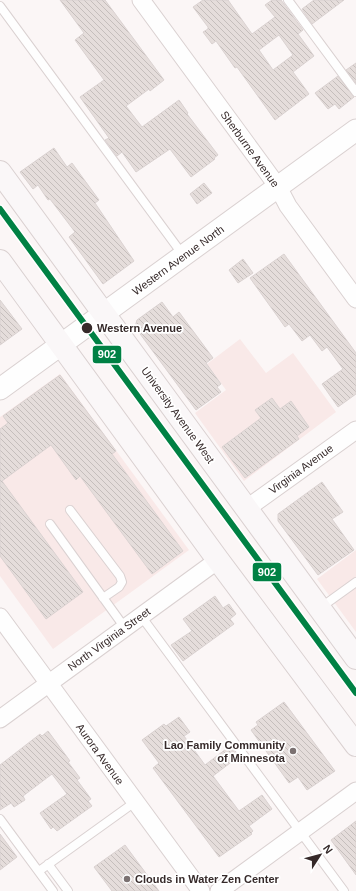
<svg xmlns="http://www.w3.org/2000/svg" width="356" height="891" font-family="Arial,sans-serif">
<defs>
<pattern id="building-back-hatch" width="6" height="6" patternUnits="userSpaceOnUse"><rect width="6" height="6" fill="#e5dddb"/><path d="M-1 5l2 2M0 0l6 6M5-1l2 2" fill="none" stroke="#c5bebc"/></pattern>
</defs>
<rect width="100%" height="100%" fill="#fbf6f6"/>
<path fill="#f9e9e8" d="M 240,339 L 266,373 L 293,353 L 336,412 L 244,481 L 195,413 L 226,390 L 207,364 Z
M 60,374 L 189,550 L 53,649 L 0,576 L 0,417 Z
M 356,550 L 356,632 L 317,579 Z"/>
<path fill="url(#building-back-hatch)" stroke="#dad2d1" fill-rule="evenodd" d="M 60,0 L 105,0 L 164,80 L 150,91 L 149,89 L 126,106 L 142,127 L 179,100 L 188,113 L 187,114 L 218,155 L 214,158 L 215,159 L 191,177 L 170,149 L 136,172 L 122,152 L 117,156 L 105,140 L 109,138 L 80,97 L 104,80 L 75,40 L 84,33 Z
M 203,0 L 228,0 L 252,34 L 275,17 L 265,5 L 272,0 L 281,0 L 303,30 L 298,34 L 314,56 L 293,72 L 309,94 L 275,120 L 237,67 L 235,68 L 216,41 L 212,44 L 203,32 L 208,29 L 208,27 L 193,7 ZM 279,35 L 293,55 L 273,70 L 259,50 Z
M 314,0 L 344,0 L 312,24 L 302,9 Z
M 356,63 L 356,83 L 346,70 Z
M 338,76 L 354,97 L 339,109 L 335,104 L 328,109 L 315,93 Z
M 54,148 L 67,167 L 72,163 L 99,200 L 95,203 L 134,261 L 103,284 L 69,237 L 75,232 L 50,199 L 48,200 L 38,185 L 33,189 L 20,172 Z
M 204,183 L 212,193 L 197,204 L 190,194 Z
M 284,254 L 356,353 L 356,394 L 338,407 L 322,384 L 343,369 L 327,347 L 322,351 L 310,335 L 302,341 L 289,324 L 285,327 L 250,278 Z
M 243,259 L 253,273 L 238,283 L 229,270 Z
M 0,300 L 22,329 L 0,345 Z
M 162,302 L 173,317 L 179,312 L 213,358 L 206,363 L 221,384 L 217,387 L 221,392 L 196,410 L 135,327 L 137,320 Z
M 60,375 L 116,451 L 112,454 L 183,551 L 152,574 L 80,476 L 76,480 L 51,445 L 2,481 L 83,592 L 46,619 L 0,556 L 0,429 L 8,423 L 3,416 Z
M 272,398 L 280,409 L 291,401 L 309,427 L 297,436 L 299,439 L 245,478 L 222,447 L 261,418 L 255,410 Z
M 322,482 L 343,512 L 332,519 L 354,550 L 318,575 L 278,521 L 278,514 Z
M 215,596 L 223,608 L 229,604 L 236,614 L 230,619 L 234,624 L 183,661 L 171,645 L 192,631 L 183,619 Z
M 284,702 L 335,771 L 307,790 L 298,777 L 289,783 L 251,730 L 258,725 L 256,722 Z
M 179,717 L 190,732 L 184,736 L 205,765 L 230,746 L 238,757 L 213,776 L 239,811 L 262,795 L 272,809 L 249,826 L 253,831 L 251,833 L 252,834 L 219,857 L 153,768 L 159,763 L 142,740 L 164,724 L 166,726 Z
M 48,731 L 70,761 L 68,762 L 80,778 L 77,780 L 91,799 L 88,801 L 92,806 L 57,831 L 53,827 L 51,829 L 40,813 L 67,794 L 52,774 L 23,796 L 25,800 L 14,807 L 11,803 L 0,810 L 0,765 L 40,734 L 42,736 Z
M 356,821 L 356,875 L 331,840 Z
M 0,834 L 17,857 L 0,870 Z
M 125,845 L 159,891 L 112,891 L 94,867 Z"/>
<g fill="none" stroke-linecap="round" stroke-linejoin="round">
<g stroke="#dad1d1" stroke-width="10">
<path id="service" d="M 288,0 L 356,92
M 0,6 L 183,255
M 70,510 L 120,576 L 122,582 L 119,587 L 103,598
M 50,524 L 125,628
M 320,608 L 356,582
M 141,616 L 344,891
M 0,819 L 53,891
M 48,864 L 68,891
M 39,871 L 135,802"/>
</g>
<g stroke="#dad1d1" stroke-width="19">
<path id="minor" d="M 141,0 L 265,169 L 278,187 L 288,206 L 356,299
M 246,509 L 356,430
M 0,617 L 201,891
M 0,719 L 218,560
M 219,891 L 356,791"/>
</g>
<g stroke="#dad1d1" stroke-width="23">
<path id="tertiary" d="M 0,389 L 356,130"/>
</g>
<g stroke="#dad1d1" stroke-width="24">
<path id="secondary" d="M 0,172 L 356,658
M 0,261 L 218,560 L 356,745"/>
</g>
<use href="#service" stroke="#fefefe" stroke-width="8"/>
<use href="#minor" stroke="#fefefe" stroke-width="17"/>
<use href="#tertiary" stroke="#fefefe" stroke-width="21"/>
<use href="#secondary" stroke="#faf7f8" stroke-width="22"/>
<g stroke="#fff" stroke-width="9">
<path id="rail-1" d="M 0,209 L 356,693"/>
</g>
<use href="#rail-1" stroke="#008144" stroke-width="6"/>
</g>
<circle fill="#362a2a" stroke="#fff" stroke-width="1.5" cx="87" cy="328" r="6"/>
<g fill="#7b7171" stroke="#fff" stroke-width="1.5">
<circle cx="293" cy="751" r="4"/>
<circle cx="127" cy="879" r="4"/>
</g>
<g text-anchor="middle" stroke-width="3.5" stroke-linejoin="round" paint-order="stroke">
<g font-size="11" fill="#362a2a" stroke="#fff">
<text transform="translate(250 149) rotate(54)" y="4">Sherburne Avenue</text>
<text transform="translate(178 260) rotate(-36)" y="4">Western Avenue North</text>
<text transform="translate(178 415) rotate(54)" y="4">University Avenue West</text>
<text transform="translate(301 469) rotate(-36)" y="4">Virginia Avenue</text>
<text transform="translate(109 639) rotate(-36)" y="4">North Virginia Street</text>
<text transform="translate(100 754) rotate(54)" y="4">Aurora Avenue</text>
</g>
<g font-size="11" font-weight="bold" fill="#362a2a" stroke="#fff" text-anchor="start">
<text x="97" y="332">Western Avenue</text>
</g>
<g font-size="11" font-weight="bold" fill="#362a2a" stroke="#fff" text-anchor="end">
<text x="285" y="749">Lao Family Community<tspan x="285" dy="13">of Minnesota</tspan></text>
<text x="135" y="883" text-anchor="start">Clouds in Water Zen Center</text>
</g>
</g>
<g stroke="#fff" stroke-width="1.5">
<rect x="92" y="345" width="30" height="19" rx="4" fill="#008144"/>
<rect x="252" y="562" width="30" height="20" rx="4" fill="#008144"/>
</g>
<g font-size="11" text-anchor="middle" font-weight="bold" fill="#fff">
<text x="107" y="358">902</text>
<text x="267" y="576">902</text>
</g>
<g transform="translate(320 855) rotate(54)" stroke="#ffffff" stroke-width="3" paint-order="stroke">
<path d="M0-3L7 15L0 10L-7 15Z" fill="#362a2a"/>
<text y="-6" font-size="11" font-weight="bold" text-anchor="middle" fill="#362a2a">N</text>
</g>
</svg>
